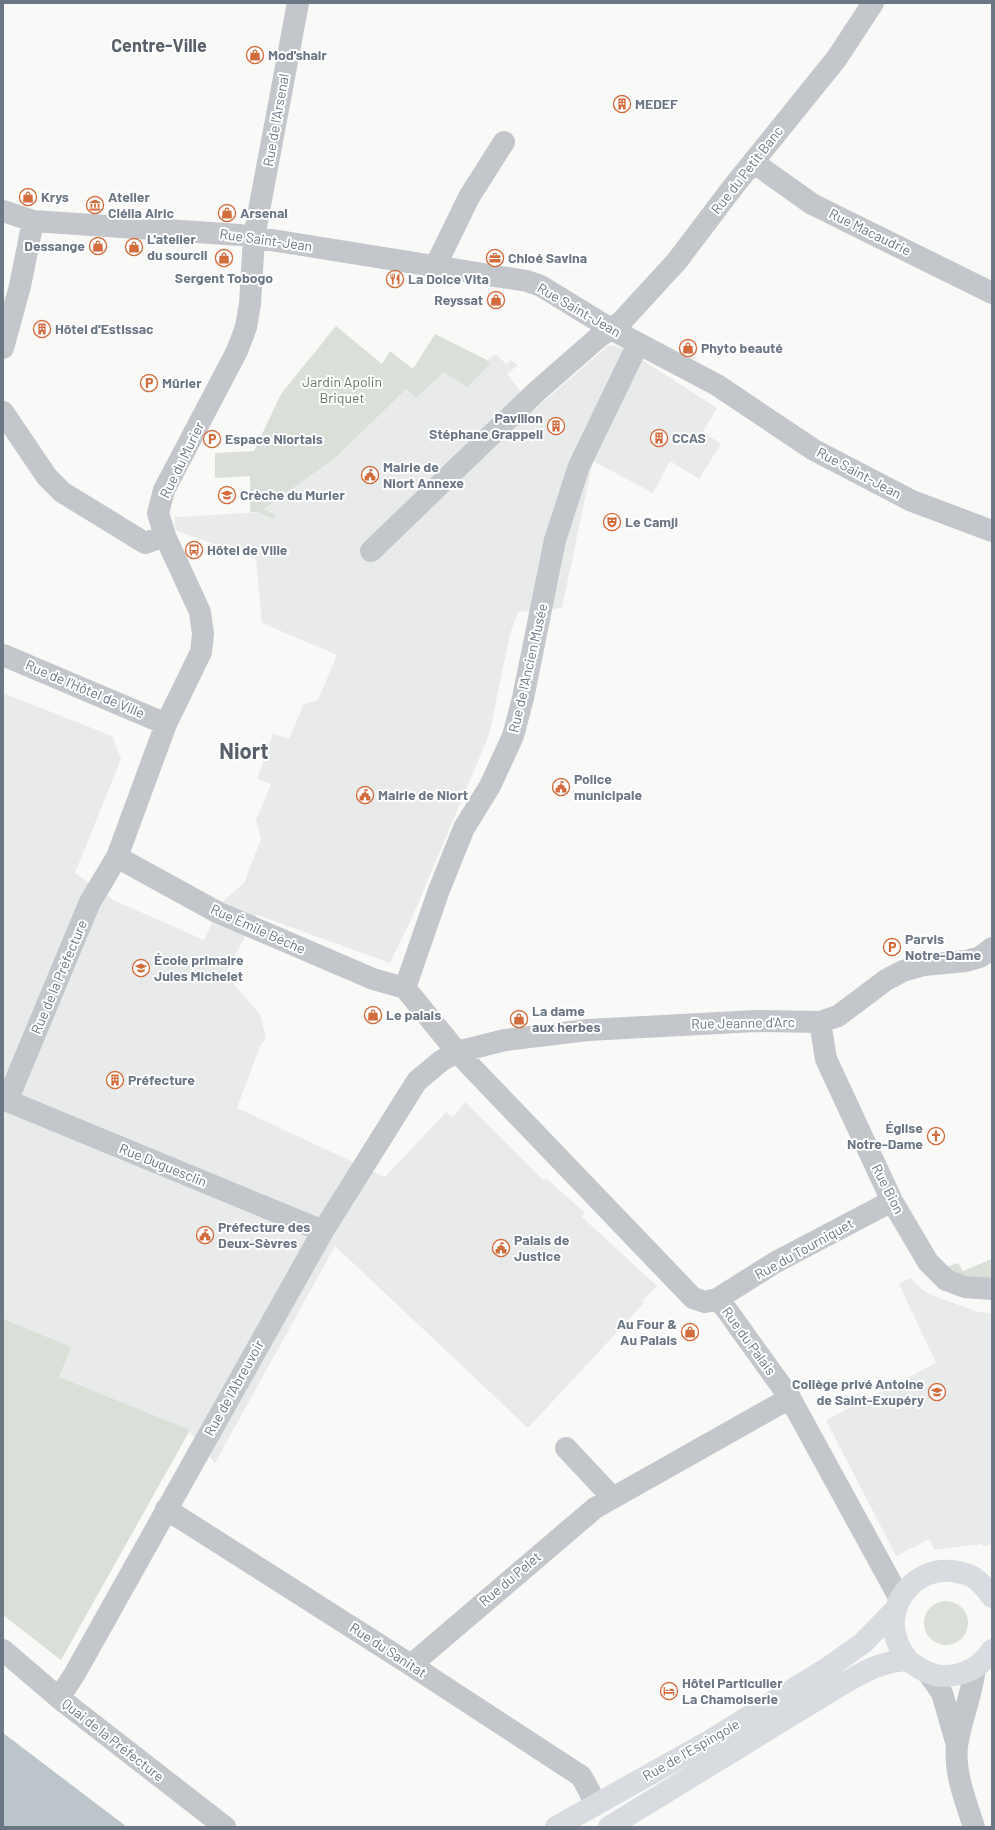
<svg xmlns="http://www.w3.org/2000/svg" width="995" height="1830" font-family="Barlow,sans-serif">
<rect width="100%" height="100%" fill="#f9f9f7"/>
<path fill="#e9ebea" d="M 609,345 L 619,347 L 647,363 L 717,408 L 703,432 L 721,444 L 714,455 L 699,479 L 670,461 L 653,493 L 593,461 L 562,608 L 518,612 L 510,634 L 489,735 L 414,913 L 390,963 L 257,915 L 225,974 L 260,1014 L 266,1038 L 260,1046 L 237,1108 L 385,1177 L 446,1112 L 453,1117 L 465,1102 L 543,1180 L 546,1178 L 584,1212 L 582,1217 L 657,1286 L 643,1300 L 644,1303 L 528,1428 L 335,1246 L 215,1463 L 189,1431 L 61,1660 L 3,1615 L 3,693 L 112,736 L 121,759 L 75,873 L 113,900 L 204,940 L 222,902 L 244,883 L 261,839 L 256,820 L 271,784 L 257,779 L 273,734 L 289,739 L 304,704 L 318,700 L 337,655 L 262,623 L 256,559 L 175,530 L 175,516 L 181,517 L 258,512 L 274,518 L 276,515 L 264,509 L 406,389 L 416,398 L 444,372 L 490,364 L 487,360 L 496,354 L 506,364 L 511,360 L 518,365 L 507,374 L 535,409 Z
M 910,1278 L 924,1291 L 934,1296 L 978,1312 L 992,1313 L 992,1544 L 983,1546 L 982,1544 L 934,1550 L 930,1539 L 896,1556 L 826,1420 L 936,1363 L 899,1284 Z"/>
<path fill="#dadfd8" d="M 336,326 L 382,364 L 390,351 L 413,369 L 435,334 L 487,360 L 490,364 L 467,387 L 444,372 L 416,398 L 406,389 L 336,457 L 264,509 L 276,515 L 274,519 L 258,512 L 250,512 L 250,476 L 215,478 L 215,453 L 254,451 L 281,394 Z
M 992,1259 L 992,1280 L 976,1279 L 947,1269 L 946,1267 L 958,1263 L 963,1271 Z
M 3,1319 L 71,1347 L 59,1377 L 190,1430 L 61,1660 L 3,1615 Z
M924 1623a22 22 0 1 1 44 0a22 22 0 1 1-44 0Z"/>
<path fill="#bcc5c9" d="M 3,1733 L 15,1742 L 127,1827 L 3,1827 Z"/>
<g fill="none" stroke-linecap="round" stroke-linejoin="round">
<path stroke="#c3c6ca" stroke-width="22" d="M 753,162 L 812,204 L 992,293
M 3,211 L 33,221 L 240,235 L 527,281 L 541,286 L 611,329 L 717,385 L 814,450 L 912,501 L 992,531
M 435,267 L 469,197 L 504,142
M 3,348 L 20,286 L 33,221
M 3,412 L 47,477 L 62,492 L 145,543 L 165,536
M 371,551 L 536,392 L 600,336 L 621,322 L 677,261 L 733,187 L 837,58 L 873,3
M 3,655 L 166,724
M 117,857 L 217,912 L 373,979 L 405,988
M 405,988 L 457,1052 L 693,1298 L 705,1302 L 717,1299 L 726,1309 L 790,1398 L 900,1599
M 405,988 L 439,890 L 464,828 L 490,786 L 513,736 L 523,698 L 555,540 L 579,466 L 638,344
M 820,1022 L 826,1059 L 892,1201 L 928,1262 L 946,1280 L 965,1287 L 992,1289
M 3,1099 L 323,1231
M 7,1101 L 90,902 L 117,857 L 166,724 L 201,652 L 203,634 L 200,612 L 165,536 L 158,513 L 164,490 L 237,351 L 246,327 L 250,304 L 254,237 L 298,3
M 717,1299 L 776,1262 L 892,1201
M 566,1448 L 612,1497
M 166,1509 L 411,1665 L 581,1776 L 590,1792 L 594,1805
M 3,1650 L 59,1698 L 225,1827
M 411,1665 L 595,1508 L 790,1398
M 928,1673 L 942,1693 L 957,1745
M 59,1698 L 74,1675 L 323,1231 L 417,1081 L 441,1061 L 457,1052 L 505,1040 L 588,1030 L 756,1021 L 820,1022 L 838,1016 L 886,980 L 903,971 L 924,965 L 966,961 L 980,957 L 992,948
M 974,1827 C 966,1802 954,1773 957,1746 C 961,1719 972,1695 975,1668"/>
<path stroke="#d8dbdf" stroke-width="22" d="M 992,1597 C 986,1589 981,1582 973,1577 C 967,1574 959,1572 952,1571 C 914,1567 884,1605 897,1641 C 900,1649 904,1656 910,1662 C 920,1669 931,1676 943,1676 C 964,1676 981,1667 992,1650
M 556,1827 L 711,1740 L 829,1667 L 863,1643 L 896,1609
M 609,1827 L 839,1686 C 864,1672 878,1662 908,1660"/>
</g>
<defs>
<g id="shop-ring" transform="scale(0.9)"><circle r="9.5" fill="#fff" stroke="#d26c3d" stroke-width="1.5"/><path d="M-5-2.5h2.3a2.7 3.5 0 0 1 5.4 0H5L5.5 6h-11ZM-1.5-2.5h3a1.5 2.3 0 0 0-3 0Z" fill="#d26c3d"/></g>
<g id="building-ring" transform="scale(0.9)"><circle r="9.5" fill="#fff" stroke="#d26c3d" stroke-width="1.5"/><path d="M-4-6H4V6H1V3H-1V6H-4ZM-2.5-4.3h1.7v1.8h-1.7ZM.8-4.3h1.7v1.8H.8ZM-2.5-1h1.7V.8h-1.7ZM.8-1h1.7V.8H.8Z" fill="#d26c3d"/></g>
<g id="museum-ring" transform="scale(0.9)"><circle r="9.5" fill="#fff" stroke="#d26c3d" stroke-width="1.5"/><path d="M0-6L6-3V-2H-6V-3ZM-5-1h2V3h-2ZM-1-1h2V3h-2ZM3-1h2V3H3ZM-6 4H6V6H-6Z" fill="#d26c3d"/></g>
<g id="office-ring" transform="scale(0.9)"><circle r="9.5" fill="#fff" stroke="#d26c3d" stroke-width="1.5"/><path d="M-6-3h4V-5.5h4V-3h4V5H-6ZM-1-4.5V-3h2v-1.5ZM-6 0V1H6V0Z" fill="#d26c3d"/></g>
<g id="restaurant-ring" transform="scale(0.9)"><circle r="9.5" fill="#fff" stroke="#d26c3d" stroke-width="1.5"/><path d="M-5-6h1v4h1v-4h1v4h1v-4h1v5L-1.5 .5V6h-2V.5L-5-1ZM5-6V6H3V1.5H1.5Q1.5-4 5-6Z" fill="#d26c3d"/></g>
<g id="parking-ring" transform="scale(0.9)"><circle r="9.5" fill="#fff" stroke="#d26c3d" stroke-width="1.5"/><path d="M-3.5-5.5H1a3.5 3.5 0 0 1 0 7H-1V5.5H-3.5ZM-1-3.4V-.6H.8a1.4 1.4 0 0 0 0-2.8Z" fill="#d26c3d"/></g>
<g id="civic-ring" transform="scale(0.9)"><circle r="9.5" fill="#fff" stroke="#d26c3d" stroke-width="1.5"/><path d="M-.6-6.5H3V-4.5H.6V-3L4-1V1h2V6H-6V1h2V-1L-.6-3ZM-1.2 2.5V6h2.4V2.5Z" fill="#d26c3d"/></g>
<g id="school-ring" transform="scale(0.9)"><circle r="9.5" fill="#fff" stroke="#d26c3d" stroke-width="1.5"/><path d="M0-5L7-2L0 1L-7-2ZM-4 1L0 2.5L4 1V4Q0 6-4 4Z" fill="#d26c3d"/></g>
<g id="theatre-ring" transform="scale(0.9)"><circle r="9.5" fill="#fff" stroke="#d26c3d" stroke-width="1.5"/><path d="M-5-5.5Q0-4 5-5.5V0Q5 5 0 6Q-5 5-5 0ZM-3.3-2.5H-1v1.5H-3.3ZM1-2.5H3.3v1.5H1ZM-2.8 1Q0 5.5 2.8 1Z" fill="#d26c3d"/></g>
<g id="bus-ring" transform="scale(0.9)"><circle r="9.5" fill="#fff" stroke="#d26c3d" stroke-width="1.5"/><path d="M-5-6H5V4H4V6H2V4H-2V6H-4V4H-5ZM-3.5-4V0h7V-4ZM-3.5 1.2v1.5H-2V1.2ZM2 1.2v1.5H3.5V1.2Z" fill="#d26c3d"/></g>
<g id="church-ring" transform="scale(0.9)"><circle r="9.5" fill="#fff" stroke="#d26c3d" stroke-width="1.5"/><path d="M-1.2-6h2.4v3.5h3.3v2.4h-3.3V6h-2.4V-.1h-3.3v-2.4h3.3Z" fill="#d26c3d"/></g>
<g id="hotel-ring" transform="scale(0.9)"><circle r="9.5" fill="#fff" stroke="#d26c3d" stroke-width="1.5"/><path d="M-6-4.5h1.5V1H6V5H4.5V3h-9V5H-6ZM-4 0a1.8 1.8 0 1 1 3.6 0ZM.5 0V-2.5h3Q6-2.5 6 0Z" fill="#d26c3d"/></g>
</defs>
<g fill-rule="evenodd">
<use href="#shop-ring" x="255" y="55"/>
<use href="#building-ring" x="622" y="104"/>
<use href="#shop-ring" x="28" y="197"/>
<use href="#museum-ring" x="95" y="205"/>
<use href="#shop-ring" x="227" y="213"/>
<use href="#shop-ring" x="98" y="246"/>
<use href="#shop-ring" x="134" y="247"/>
<use href="#shop-ring" x="224" y="258"/>
<use href="#office-ring" x="495" y="258"/>
<use href="#restaurant-ring" x="395" y="279"/>
<use href="#shop-ring" x="496" y="300"/>
<use href="#building-ring" x="42" y="329"/>
<use href="#shop-ring" x="688" y="348"/>
<use href="#parking-ring" x="149" y="383"/>
<use href="#building-ring" x="556" y="426"/>
<use href="#building-ring" x="659" y="438"/>
<use href="#parking-ring" x="212" y="439"/>
<use href="#civic-ring" x="370" y="475"/>
<use href="#school-ring" x="227" y="495"/>
<use href="#theatre-ring" x="612" y="522"/>
<use href="#bus-ring" x="194" y="550"/>
<use href="#civic-ring" x="561" y="787"/>
<use href="#civic-ring" x="365" y="795"/>
<use href="#parking-ring" x="892" y="947"/>
<use href="#school-ring" x="141" y="968"/>
<use href="#shop-ring" x="373" y="1015"/>
<use href="#shop-ring" x="519" y="1019"/>
<use href="#building-ring" x="115" y="1080"/>
<use href="#church-ring" x="936" y="1136"/>
<use href="#civic-ring" x="205" y="1235"/>
<use href="#civic-ring" x="501" y="1248"/>
<use href="#shop-ring" x="690" y="1332"/>
<use href="#school-ring" x="937" y="1392"/>
<use href="#hotel-ring" x="669" y="1691"/>
</g>
<g text-anchor="middle" stroke-width="4" stroke-linejoin="round" paint-order="stroke">
<g font-size="14" font-weight="bold" fill="#6b7785" stroke="#fff" text-anchor="start">
<text x="268" y="60">Mod'shair</text>
<text x="635" y="109">MEDEF</text>
<text x="41" y="202">Krys</text>
<text x="108" y="202">Atelier<tspan x="108" dy="16">Clélia Alric</tspan></text>
<text x="240" y="218">Arsenal</text>
<text x="147" y="244">L'atelier<tspan x="147" dy="16">du sourcil</tspan></text>
<text x="85" y="251" text-anchor="end">Dessange</text>
<text x="508" y="263">Chloé Savina</text>
<text x="224" y="283" text-anchor="middle">Sergent Tobogo</text>
<text x="408" y="284">La Dolce Vita</text>
<text x="483" y="305" text-anchor="end">Reyssat</text>
<text x="55" y="334">Hôtel d'Estissac</text>
<text x="701" y="353">Phyto beauté</text>
<text x="162" y="388">Mûrier</text>
<text x="543" y="423" text-anchor="end">Pavillon<tspan x="543" dy="16">Stéphane Grappeli</tspan></text>
<text x="672" y="443">CCAS</text>
<text x="225" y="444">Espace Niortais</text>
<text x="383" y="472">Mairie de<tspan x="383" dy="16">Niort Annexe</tspan></text>
<text x="240" y="500">Crèche du Murier</text>
<text x="625" y="527">Le Camji</text>
<text x="207" y="555">Hôtel de Ville</text>
<text x="574" y="784">Police<tspan x="574" dy="16">municipale</tspan></text>
<text x="378" y="800">Mairie de Niort</text>
<text x="905" y="944">Parvis<tspan x="905" dy="16">Notre-Dame</tspan></text>
<text x="154" y="965">École primaire<tspan x="154" dy="16">Jules Michelet</tspan></text>
<text x="532" y="1016">La dame<tspan x="532" dy="16">aux herbes</tspan></text>
<text x="386" y="1020">Le palais</text>
<text x="128" y="1085">Préfecture</text>
<text x="923" y="1133" text-anchor="end">Église<tspan x="923" dy="16">Notre-Dame</tspan></text>
<text x="218" y="1232">Préfecture des<tspan x="218" dy="16">Deux-Sèvres</tspan></text>
<text x="514" y="1245">Palais de<tspan x="514" dy="16">Justice</tspan></text>
<text x="677" y="1329" text-anchor="end">Au Four &amp;<tspan x="677" dy="16">Au Palais</tspan></text>
<text x="924" y="1389" text-anchor="end">Collège privé Antoine<tspan x="924" dy="16">de Saint-Exupéry</tspan></text>
<text x="682" y="1688">Hôtel Particulier<tspan x="682" dy="16">La Chamoiserie</tspan></text>
</g>
<g font-size="14" fill="#6b7785" stroke="#fff">
<text transform="translate(276 120) rotate(-80)" y="5">Rue de l'Arsenal</text>
<text transform="translate(747 170) rotate(-52)" y="5">Rue du Petit Banc</text>
<text transform="translate(870 232) rotate(26)" y="5">Rue Macaudrie</text>
<text transform="translate(266 240) rotate(8)" y="5">Rue Saint-Jean</text>
<text transform="translate(579 310) rotate(30)" y="5">Rue Saint-Jean</text>
<text transform="translate(182 460) rotate(-64)" y="5">Rue du Murier</text>
<text transform="translate(859 473) rotate(28)" y="5">Rue Saint-Jean</text>
<text transform="translate(528 668) rotate(-77)" y="5">Rue de l'Ancien Musée</text>
<text transform="translate(85 689) rotate(23)" y="5">Rue de l'Hôtel de Ville</text>
<text transform="translate(258 929) rotate(24)" y="5">Rue Émile Bèche</text>
<text transform="translate(59 977) rotate(-67)" y="5">Rue de la Préfecture</text>
<text transform="translate(743 1023) rotate(-1)" y="5">Rue Jeanne d'Arc</text>
<text transform="translate(163 1165) rotate(22)" y="5">Rue Duguesclin</text>
<text transform="translate(888 1189) rotate(63)" y="5">Rue Bion</text>
<text transform="translate(804 1249) rotate(-29)" y="5">Rue du Tourniquet</text>
<text transform="translate(749 1341) rotate(54)" y="5">Rue du Palais</text>
<text transform="translate(234 1388) rotate(-61)" y="5">Rue de l'Abreuvoir</text>
<text transform="translate(510 1579) rotate(-40)" y="5">Rue du Pelet</text>
<text transform="translate(388 1650) rotate(33)" y="5">Rue du Sanitat</text>
<text transform="translate(113 1740) rotate(38)" y="5">Quai de la Préfecture</text>
<text transform="translate(691 1750) rotate(-30)" y="5">Rue de l'Espingole</text>
</g>
<g font-size="14" fill="#667765" stroke="#fff">
<text x="342" y="387">Jardin Apolin<tspan x="342" dy="16">Briquet</tspan></text>
</g>
<g font-size="18" font-weight="bold" fill="#58616a" stroke="#fff">
<text x="159" y="52">Centre-Ville</text>
</g>
<g font-size="22" font-weight="bold" fill="#58616a" stroke="#fff">
<text x="244" y="759">Niort</text>
</g>
</g>
<rect width="995" height="1830" fill="none" stroke="#6b7785" stroke-width="8"/>
</svg>
